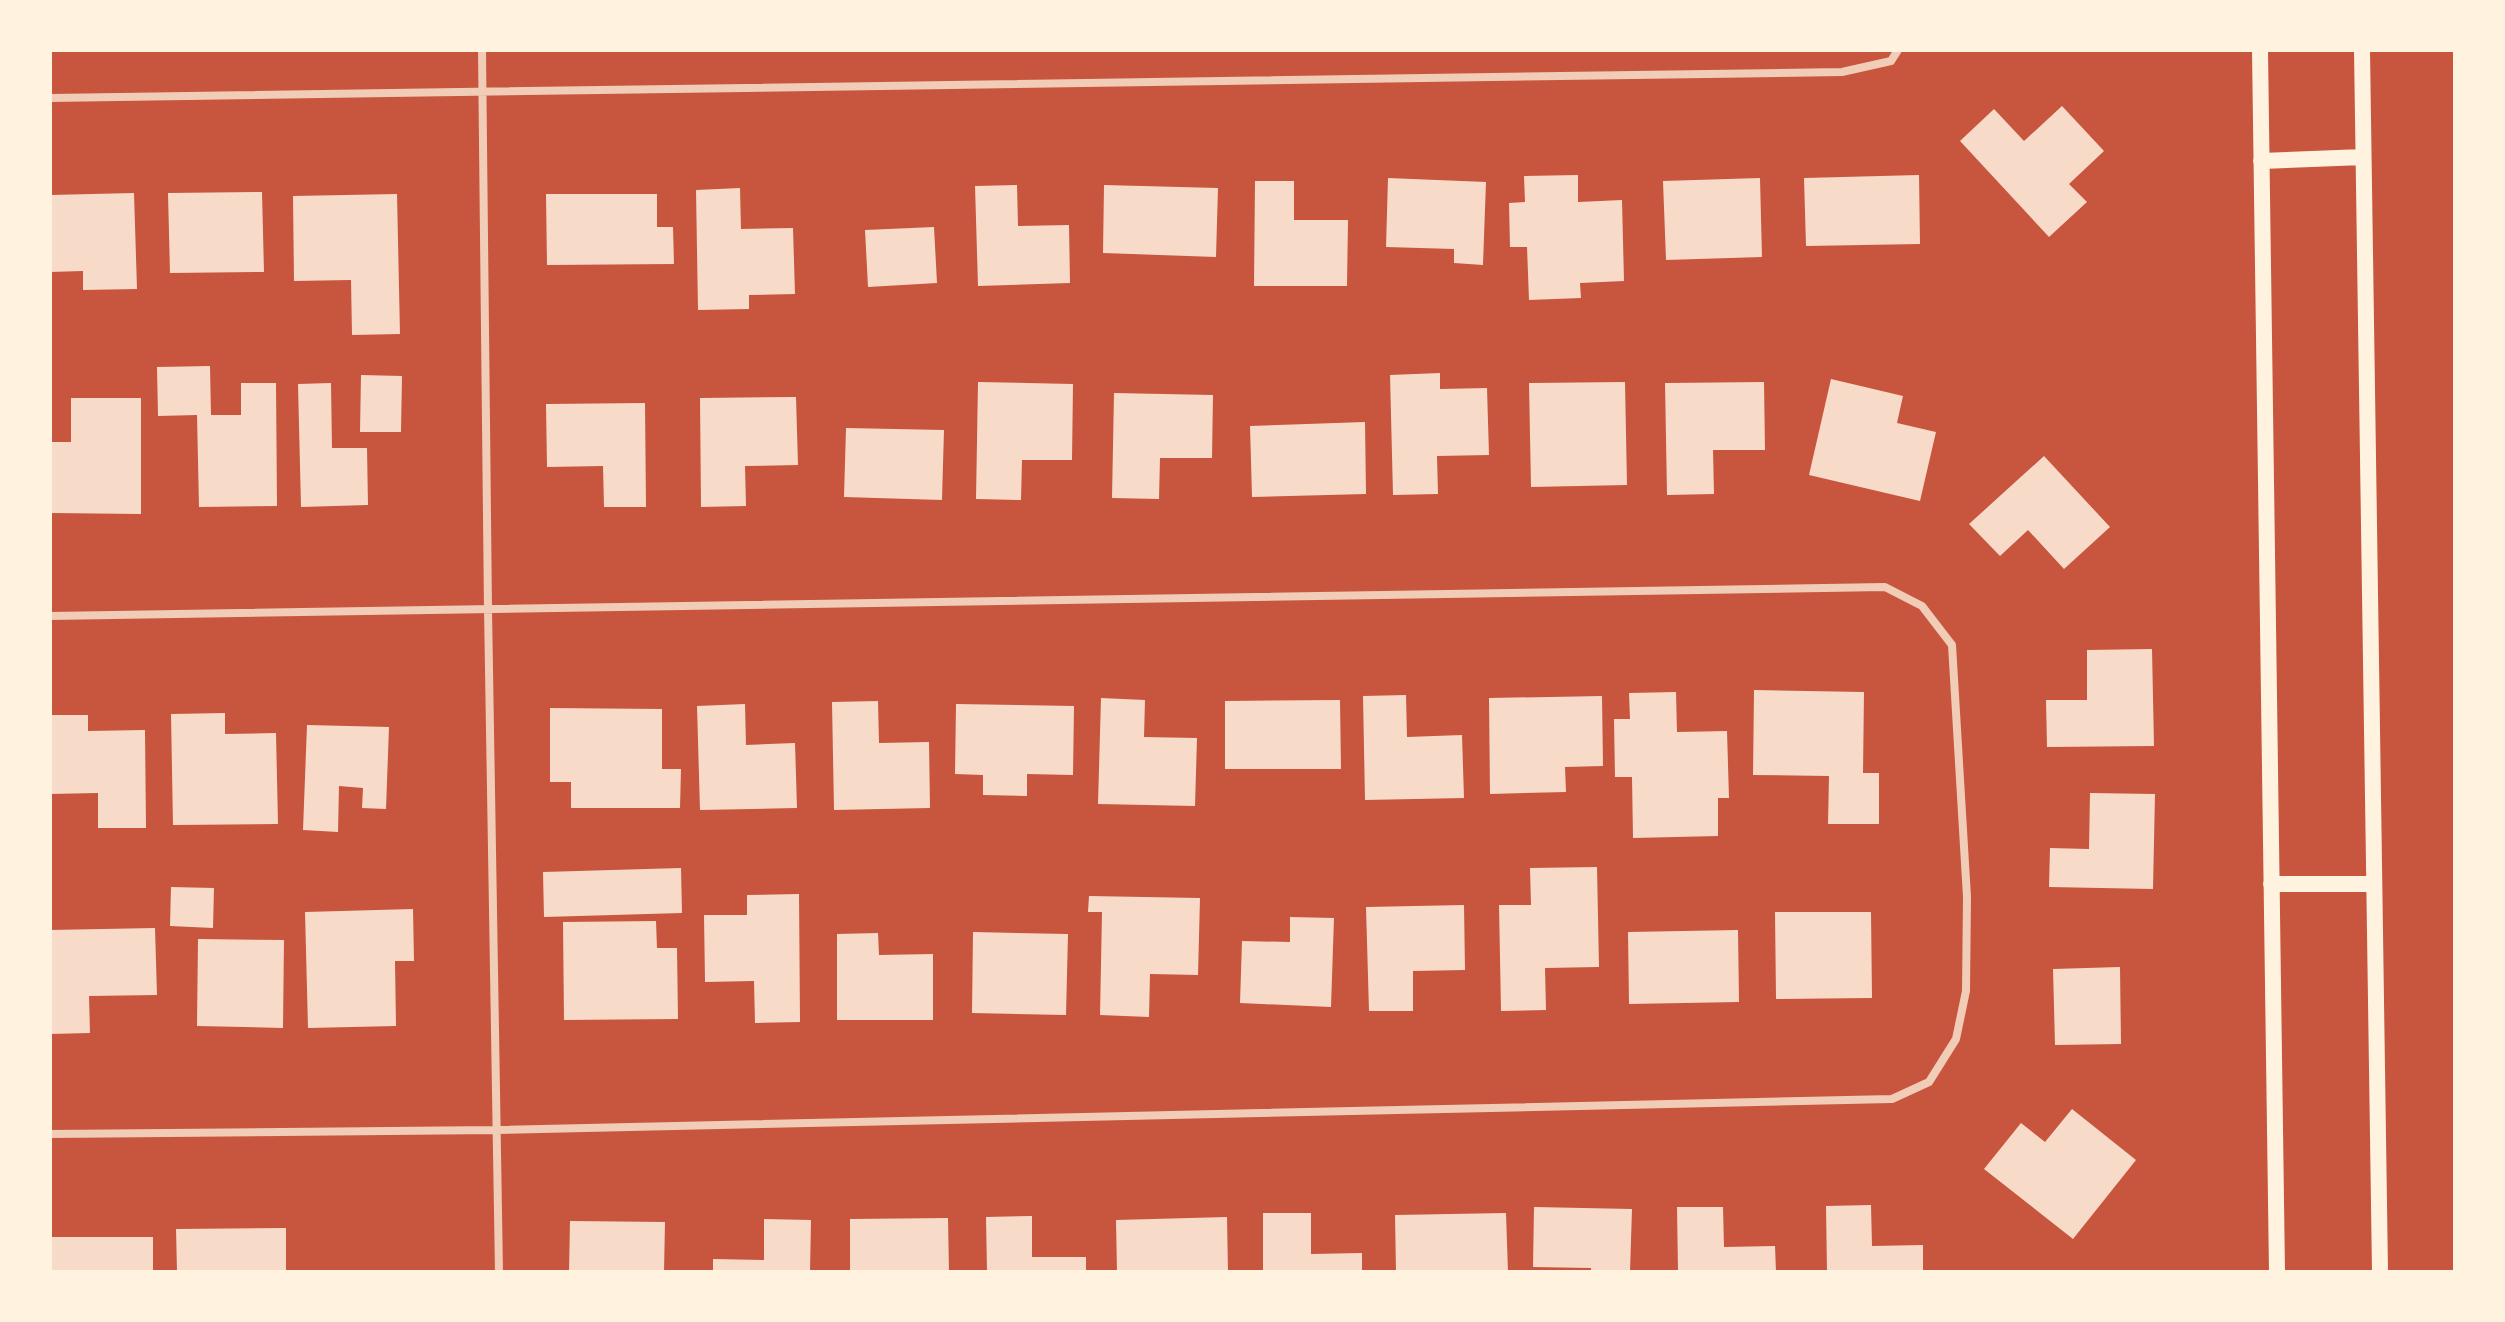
<svg xmlns="http://www.w3.org/2000/svg" width="2505" height="1322" font-family="Spectral,serif">
<rect width="100%" height="100%" fill="#c8553d"/>
<path fill="#f7dbc8" d="M 2062,106 L 2104,151 L 2069,184 L 2087,202 L 2049,237 L 1960,141 L 1994,109 L 2024,141 Z
M 1578,175 L 1578,202 L 1622,200 L 1624,281 L 1580,283 L 1581,298 L 1529,300 L 1527,247 L 1510,247 L 1509,203 L 1525,202 L 1524,176 Z
M 1919,175 L 1920,244 L 1806,246 L 1804,178 Z
M 1388,178 L 1486,182 L 1483,265 L 1454,263 L 1454,249 L 1386,247 Z
M 1760,178 L 1762,257 L 1666,260 L 1663,181 Z
M 1255,181 L 1294,181 L 1294,220 L 1348,220 L 1347,286 L 1254,286 Z
M 1017,185 L 1018,226 L 1069,225 L 1070,283 L 978,286 L 975,186 Z
M 1104,185 L 1218,188 L 1216,257 L 1103,253 Z
M 740,188 L 741,229 L 793,228 L 795,294 L 749,295 L 749,309 L 698,310 L 696,190 Z
M 262,192 L 264,272 L 170,273 L 168,193 Z
M 134,193 L 137,289 L 83,290 L 83,271 L 50,272 L 50,195 Z
M 397,194 L 400,334 L 352,335 L 351,280 L 294,281 L 293,196 Z
M 546,194 L 657,194 L 657,227 L 673,227 L 674,264 L 547,265 Z
M 934,227 L 937,283 L 868,287 L 865,230 Z
M 210,366 L 211,415 L 241,415 L 241,383 L 276,383 L 277,506 L 199,507 L 197,415 L 158,416 L 157,367 Z
M 1440,373 L 1440,389 L 1487,388 L 1489,455 L 1437,456 L 1438,494 L 1393,495 L 1390,375 Z
M 361,375 L 402,376 L 401,432 L 360,432 Z
M 1831,379 L 1903,396 L 1897,423 L 1936,432 L 1920,501 L 1809,475 Z
M 978,382 L 1073,384 L 1072,460 L 1022,460 L 1021,500 L 976,499 Z
M 1625,382 L 1627,485 L 1531,487 L 1529,383 Z
M 1764,382 L 1765,450 L 1713,450 L 1714,494 L 1667,495 L 1665,383 Z
M 331,383 L 332,448 L 367,448 L 368,505 L 301,507 L 298,384 Z
M 1114,393 L 1213,395 L 1212,458 L 1160,458 L 1159,499 L 1112,498 Z
M 796,397 L 798,465 L 745,466 L 746,506 L 701,507 L 700,398 Z
M 71,398 L 141,398 L 141,514 L 50,513 L 50,442 L 71,442 Z
M 645,403 L 646,507 L 604,507 L 603,466 L 547,467 L 546,404 Z
M 1365,422 L 1366,494 L 1252,497 L 1250,426 Z
M 846,428 L 944,430 L 942,500 L 844,497 Z
M 2044,456 L 2110,527 L 2064,569 L 2028,530 L 2000,556 L 1969,524 Z
M 2152,649 L 2154,746 L 2047,747 L 2046,700 L 2087,700 L 2087,650 Z
M 1754,690 L 1864,692 L 1863,773 L 1879,773 L 1879,824 L 1828,824 L 1829,776 L 1753,775 Z
M 1676,692 L 1677,732 L 1727,731 L 1729,798 L 1718,798 L 1718,836 L 1633,838 L 1632,777 L 1615,777 L 1614,719 L 1630,719 L 1629,693 Z
M 1406,695 L 1407,737 L 1462,735 L 1464,798 L 1365,800 L 1363,696 Z
M 1602,696 L 1603,766 L 1565,767 L 1566,792 L 1490,794 L 1489,698 Z
M 1101,698 L 1145,700 L 1144,737 L 1197,738 L 1195,806 L 1098,804 Z
M 1340,700 L 1341,769 L 1225,769 L 1225,701 Z
M 878,701 L 879,743 L 929,742 L 930,808 L 834,810 L 832,702 Z
M 745,704 L 746,745 L 795,743 L 797,808 L 700,810 L 697,706 Z
M 956,704 L 1074,706 L 1073,775 L 1027,774 L 1027,796 L 983,795 L 983,775 L 955,774 Z
M 550,708 L 662,709 L 662,769 L 681,769 L 680,808 L 571,808 L 571,782 L 550,782 Z
M 225,713 L 225,734 L 276,733 L 278,824 L 173,825 L 171,714 Z
M 50,715 L 88,715 L 88,731 L 145,730 L 146,828 L 98,828 L 98,793 L 50,794 Z
M 307,725 L 389,727 L 386,809 L 362,808 L 363,788 L 339,786 L 338,832 L 303,830 Z
M 2090,793 L 2155,794 L 2153,889 L 2049,887 L 2050,848 L 2089,849 Z
M 1597,867 L 1599,967 L 1545,968 L 1546,1010 L 1501,1011 L 1499,905 L 1531,905 L 1530,868 Z
M 681,868 L 682,913 L 544,917 L 543,872 Z
M 171,887 L 214,888 L 213,928 L 170,926 Z
M 799,894 L 800,1022 L 755,1023 L 754,981 L 705,982 L 704,915 L 747,915 L 747,895 Z
M 1089,896 L 1200,898 L 1198,975 L 1150,974 L 1149,1017 L 1100,1015 L 1102,912 L 1088,912 Z
M 1464,905 L 1465,970 L 1413,971 L 1413,1011 L 1369,1011 L 1366,907 Z
M 413,909 L 414,961 L 395,961 L 396,1026 L 308,1028 L 305,912 Z
M 1775,912 L 1871,912 L 1872,998 L 1776,999 Z
M 1290,917 L 1334,918 L 1331,1007 L 1240,1003 L 1242,941 L 1290,942 Z
M 656,921 L 657,948 L 677,948 L 678,1019 L 564,1020 L 563,922 Z
M 155,928 L 157,995 L 89,996 L 90,1033 L 50,1034 L 50,930 Z
M 1738,930 L 1739,1002 L 1629,1004 L 1628,932 Z
M 973,932 L 1068,934 L 1066,1015 L 972,1013 Z
M 878,933 L 879,955 L 933,954 L 933,1020 L 837,1020 L 837,934 Z
M 198,939 L 284,940 L 283,1028 L 197,1026 Z
M 2120,967 L 2121,1044 L 2055,1045 L 2053,969 Z
M 2072,1109 L 2136,1160 L 2073,1239 L 1984,1169 L 2021,1123 L 2045,1142 Z
M 1871,1205 L 1872,1246 L 1923,1245 L 1923,1272 L 1827,1272 L 1826,1206 Z
M 1534,1207 L 1632,1209 L 1630,1272 L 1591,1272 L 1591,1268 L 1533,1267 Z
M 1677,1207 L 1723,1207 L 1724,1247 L 1775,1246 L 1776,1272 L 1678,1272 Z
M 1263,1213 L 1311,1213 L 1311,1254 L 1362,1253 L 1362,1272 L 1263,1272 Z
M 1506,1213 L 1508,1272 L 1396,1272 L 1395,1215 Z
M 1032,1216 L 1032,1257 L 1086,1257 L 1086,1272 L 987,1272 L 986,1217 Z
M 1227,1217 L 1228,1272 L 1117,1272 L 1116,1220 Z
M 948,1218 L 949,1272 L 850,1272 L 850,1219 Z
M 764,1219 L 811,1220 L 810,1272 L 713,1272 L 713,1259 L 764,1260 Z
M 570,1221 L 665,1222 L 664,1272 L 569,1272 Z
M 286,1228 L 286,1272 L 177,1272 L 176,1229 Z
M 50,1237 L 153,1237 L 153,1272 L 50,1272 Z"/>
<g fill="none" stroke-linecap="round" stroke-linejoin="round">
<path stroke="#f1ccb7" stroke-width="8" d="M 482,50 L 488,609 L 499,1272
M 50,98 L 1842,72 L 1891,61 L 1898,50
M 50,616 L 1885,587 L 1922,606 L 1952,645 L 1967,897 L 1966,991 L 1956,1039 L 1929,1082 L 1892,1099 L 496,1130 L 50,1134"/>
<path stroke="#fff3e0" stroke-width="16" d="M 2260,50 L 2277,1272
M 2362,50 L 2380,1272
M 2261,161 L 2363,157
M 2271,884 L 2374,884"/>
</g>
<rect width="2505" height="1322" fill="none" stroke="#fff3e0" stroke-width="104"/>
</svg>
